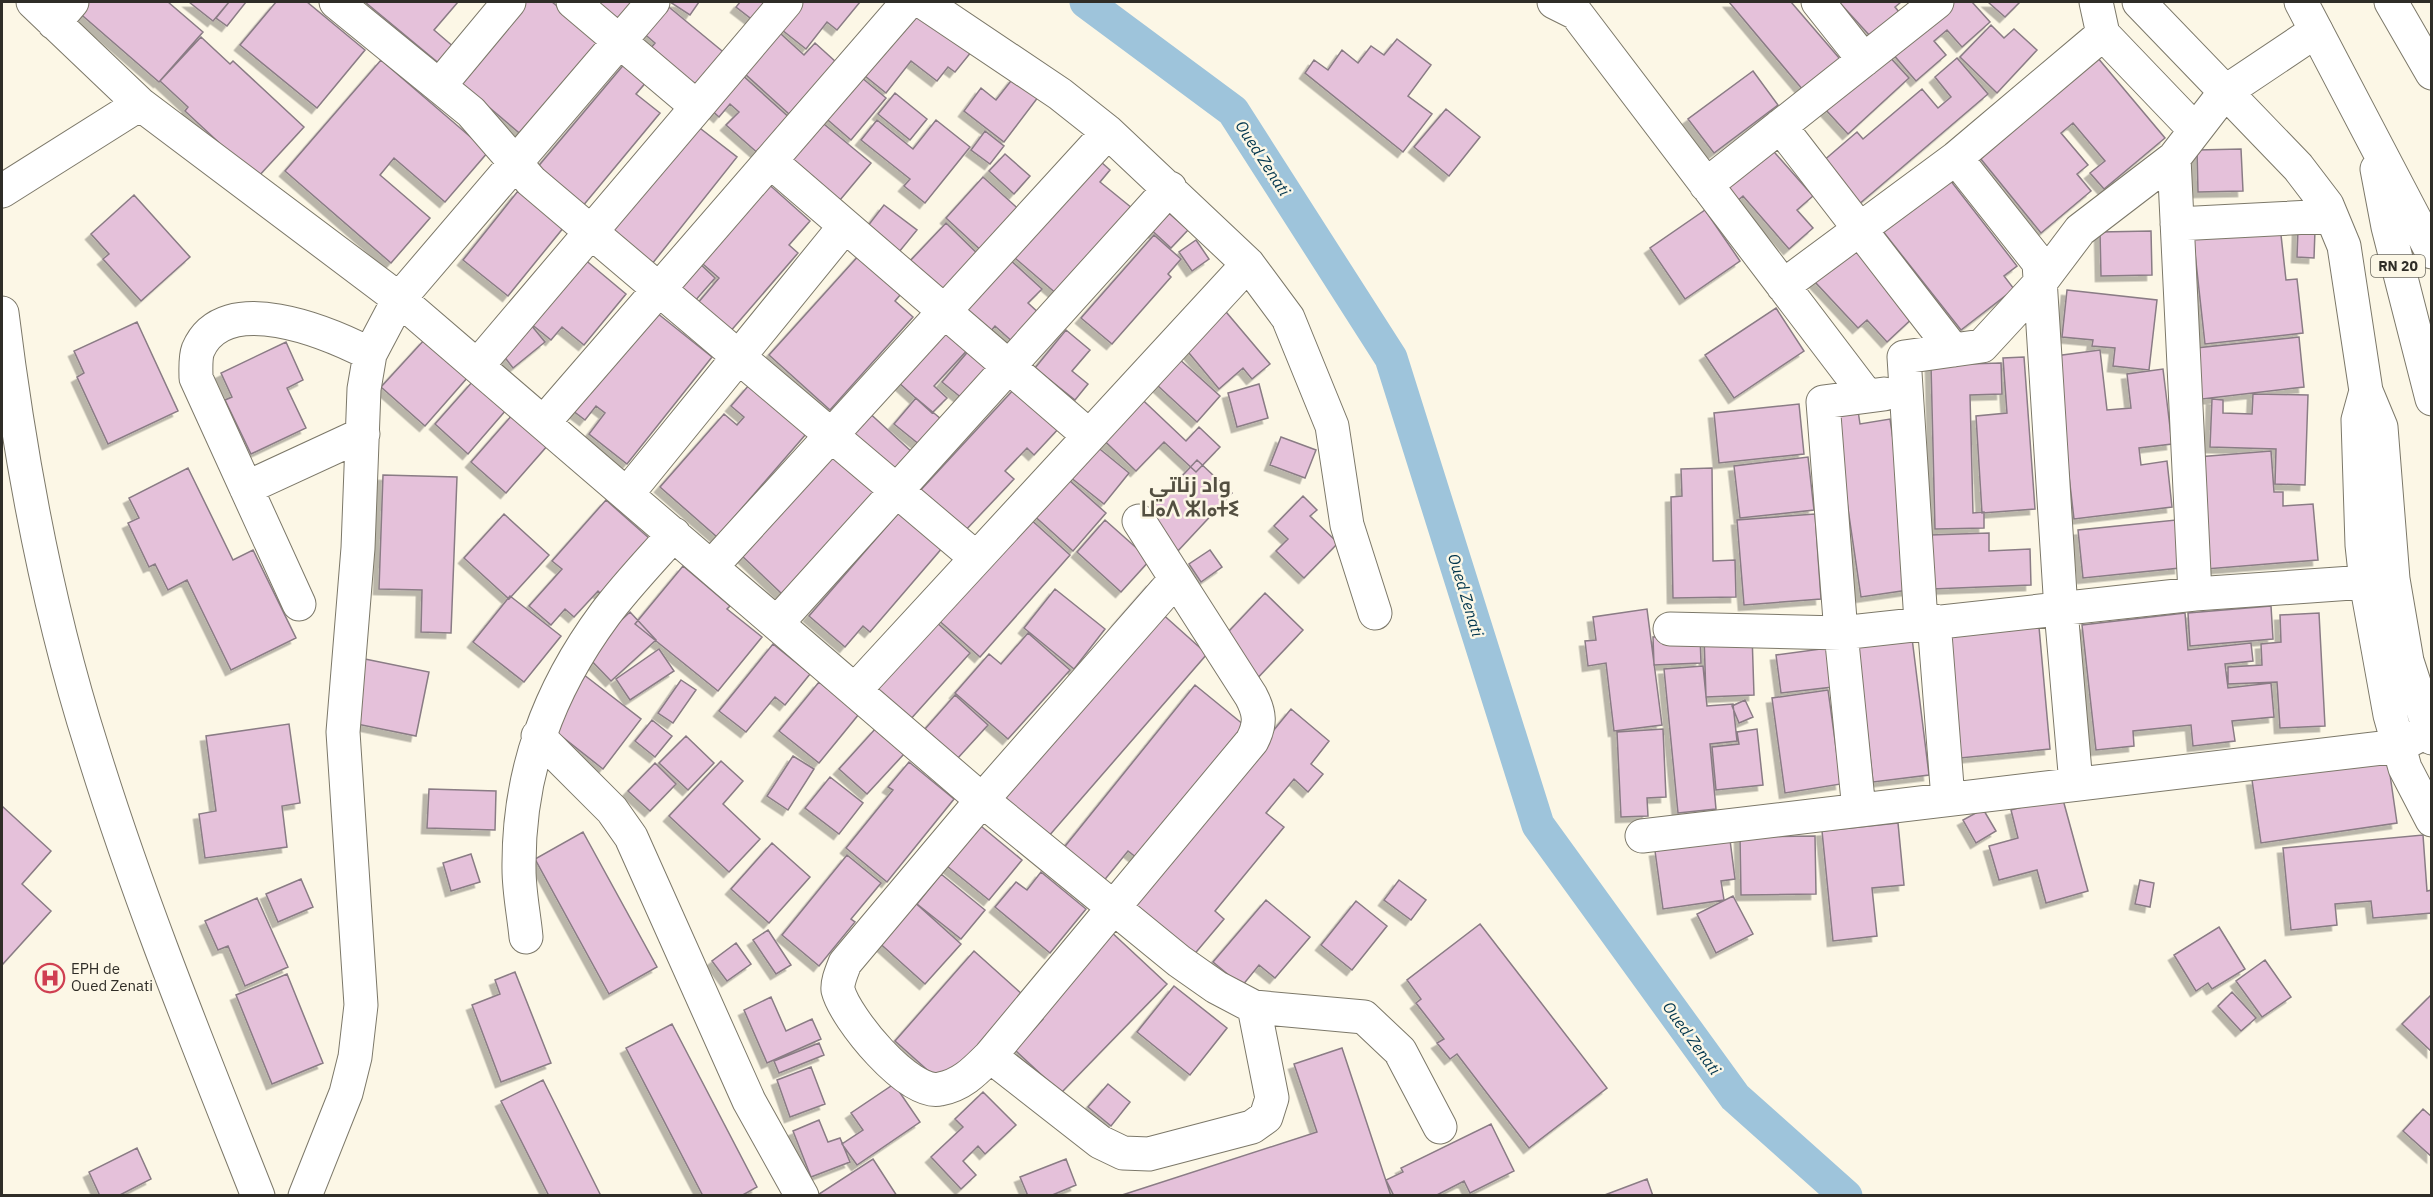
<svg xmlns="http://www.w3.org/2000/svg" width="2433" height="1197" font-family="'IBM Plex Sans',Cairo,'Noto Sans Tifinagh',sans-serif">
<defs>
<filter id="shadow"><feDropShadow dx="-5.5" dy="5.5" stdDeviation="0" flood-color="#0004"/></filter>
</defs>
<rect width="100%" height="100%" fill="#fcf7e6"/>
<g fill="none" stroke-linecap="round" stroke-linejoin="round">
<path stroke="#9ec4db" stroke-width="33" d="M 1086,2 L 1233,111 L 1391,358 L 1538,825 L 1735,1097 L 1846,1196"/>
</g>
<path fill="#e5c1da" stroke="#8a7c85" stroke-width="1.5" filter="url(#shadow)" d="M 84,2 L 168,2 L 203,32 L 159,82 L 76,10 Z
M 189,2 L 229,2 L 213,21 Z
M 229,2 L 246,2 L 227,26 L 216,18 Z
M 276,2 L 307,2 L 365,50 L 317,108 L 240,45 Z
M 365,2 L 458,2 L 434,30 L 455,48 L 441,65 Z
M 525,2 L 552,2 L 602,43 L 524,137 L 458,81 Z
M 593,2 L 635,2 L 612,28 Z
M 670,2 L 699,2 L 690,15 Z
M 740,2 L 784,2 L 763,28 L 736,7 Z
M 797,2 L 860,2 L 837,30 L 827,22 L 806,49 L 777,26 Z
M 898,2 L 972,51 L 955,72 L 948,67 L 937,81 L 911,61 L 886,93 L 849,63 Z
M 1729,2 L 1791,2 L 1840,59 L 1803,90 Z
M 1839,2 L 1901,2 L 1895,7 L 1899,12 L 1871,37 Z
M 1951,2 L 1972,2 L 1990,22 L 1962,47 L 1947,30 L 1934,41 L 1946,55 L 1916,81 L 1892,53 Z
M 1988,2 L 2020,2 L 2005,17 Z
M 664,3 L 727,55 L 694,95 L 645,55 L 655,43 L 641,31 Z
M 770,24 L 804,55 L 815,43 L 836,62 L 789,114 L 734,64 Z
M 1991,25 L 2004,38 L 2014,29 L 2037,50 L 1997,93 L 1960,57 Z
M 201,37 L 230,64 L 233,61 L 304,127 L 257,178 L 185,111 L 188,107 L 160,81 Z
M 1397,39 L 1431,65 L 1408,96 L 1432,114 L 1403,152 L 1305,73 L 1314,60 L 1328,70 L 1342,50 L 1358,63 L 1371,46 L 1384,55 Z
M 2092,51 L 2165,138 L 2104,189 L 2090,173 L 2105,161 L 2073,123 L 2061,133 L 2088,165 L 2077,174 L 2091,191 L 2041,233 L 1976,153 Z
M 1886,53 L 1909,78 L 1848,134 L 1825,109 Z
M 1957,58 L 1988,94 L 1858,205 L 1822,162 L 1857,132 L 1863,139 L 1922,89 L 1938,108 L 1951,97 L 1935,77 Z
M 381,60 L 488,152 L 445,202 L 394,158 L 380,175 L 430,218 L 391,263 L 285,171 Z
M 626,62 L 648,80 L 636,94 L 660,113 L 582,207 L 536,169 Z
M 730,64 L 792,120 L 760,155 L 726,125 L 739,112 L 730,104 L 719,117 L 698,98 Z
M 849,67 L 886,98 L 851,140 L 814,108 Z
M 1753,71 L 1778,105 L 1714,153 L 1688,119 Z
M 1014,77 L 1039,96 L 1004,142 L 964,111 L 981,88 L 996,100 Z
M 895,93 L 927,119 L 910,140 L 878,114 Z
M 1446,109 L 1480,137 L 1449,176 L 1414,147 Z
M 813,115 L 871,163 L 835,206 L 777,158 Z
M 877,120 L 913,149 L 936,120 L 970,147 L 925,203 L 904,186 L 910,179 L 861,140 Z
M 692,122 L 737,157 L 652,264 L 607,229 Z
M 985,131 L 1004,146 L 990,164 L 971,150 Z
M 1768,145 L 1813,196 L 1797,210 L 1813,228 L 1789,249 L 1743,196 L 1735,203 L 1722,187 Z
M 2241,149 L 2243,191 L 2198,192 L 2197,150 Z
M 1005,154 L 1030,176 L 1014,194 L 989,171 Z
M 1092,154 L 1110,170 L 1100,182 L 1132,208 L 1058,295 L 1008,252 Z
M 1940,167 L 2017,266 L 2004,276 L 2014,289 L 1961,330 L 1878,225 Z
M 983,177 L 1024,214 L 986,255 L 946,218 Z
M 764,180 L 810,221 L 789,245 L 798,253 L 729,333 L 697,304 L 719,278 L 696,258 Z
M 518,191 L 564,227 L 508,296 L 463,260 Z
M 134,195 L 190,257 L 141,301 L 103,259 L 109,254 L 91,234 Z
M 884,205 L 917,230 L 899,252 L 867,227 Z
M 1162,207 L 1188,230 L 1171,248 L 1146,225 Z
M 1705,210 L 1740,261 L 1685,299 L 1650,248 Z
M 946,223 L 985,261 L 948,300 L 909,262 Z
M 2280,226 L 2286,280 L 2297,279 L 2303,333 L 2205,344 L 2193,235 Z
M 2298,229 L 2315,230 L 2314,258 L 2297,257 Z
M 2151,231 L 2152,275 L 2101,276 L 2100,232 Z
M 1154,235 L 1181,259 L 1168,274 L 1171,277 L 1112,344 L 1081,318 Z
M 1196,240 L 1209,259 L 1192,271 L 1179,252 Z
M 1853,246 L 1917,314 L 1887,342 L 1867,320 L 1858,328 L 1815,282 Z
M 861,253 L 906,288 L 895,301 L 913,317 L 830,410 L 769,355 Z
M 583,258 L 626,294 L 584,345 L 562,327 L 551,340 L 530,323 Z
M 1008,258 L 1042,289 L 1028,303 L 1041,315 L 1015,344 L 995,326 L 990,332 L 963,308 Z
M 697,261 L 715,278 L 694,302 L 675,285 Z
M 2067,290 L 2157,300 L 2149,370 L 2113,366 L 2115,348 L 2092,346 L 2093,340 L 2062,337 Z
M 1216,300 L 1270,364 L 1252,379 L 1243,368 L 1219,389 L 1174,335 Z
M 1776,308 L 1804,351 L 1734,398 L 1705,355 Z
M 652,309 L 712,357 L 627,464 L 589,434 L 605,413 L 596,406 L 585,420 L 572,410 Z
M 137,322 L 178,411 L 108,444 L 77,377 L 84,373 L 74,351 Z
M 531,325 L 545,342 L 513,368 L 500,351 Z
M 949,326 L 971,346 L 934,386 L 947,398 L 932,413 L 897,381 Z
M 1066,330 L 1090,350 L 1072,371 L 1088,384 L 1075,400 L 1035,368 Z
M 2299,337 L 2304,387 L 2202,399 L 2196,348 Z
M 425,339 L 468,377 L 425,426 L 381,387 Z
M 286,342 L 303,380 L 287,388 L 306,428 L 251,454 L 225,400 L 232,397 L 221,373 Z
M 971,348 L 991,365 L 963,399 L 942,382 Z
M 1167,348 L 1220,396 L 1197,422 L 1144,373 Z
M 2100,350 L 2107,410 L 2131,408 L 2127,374 L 2163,369 L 2172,444 L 2139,448 L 2141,465 L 2167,461 L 2172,507 L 2074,519 L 2055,356 Z
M 2024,357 L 2035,509 L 1982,513 L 1976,416 L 2007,413 L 2003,358 Z
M 2001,363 L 2002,394 L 1970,395 L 1973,513 L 1984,512 L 1984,528 L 1935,529 L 1931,365 Z
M 473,381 L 506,410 L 468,454 L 435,424 Z
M 1259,384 L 1268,418 L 1237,427 L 1228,393 Z
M 749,385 L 806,434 L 717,537 L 660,487 L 724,414 L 737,425 L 744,417 L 731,406 Z
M 1016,387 L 1060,427 L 1034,455 L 1027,448 L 1005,471 L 1014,479 L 962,534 L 918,493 Z
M 1129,387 L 1186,441 L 1199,427 L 1220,447 L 1196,472 L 1164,442 L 1136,471 L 1090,427 Z
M 2253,394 L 2308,395 L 2305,485 L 2275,484 L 2276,449 L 2210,447 L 2212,399 L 2223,400 L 2223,413 L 2252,414 Z
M 916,398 L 941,419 L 920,445 L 894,424 Z
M 1799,404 L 1804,454 L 1719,463 L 1714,413 Z
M 1857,404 L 1860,424 L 1890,419 L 1915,589 L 1861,597 L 1833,407 Z
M 865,409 L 913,453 L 895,472 L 847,428 Z
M 513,414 L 548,445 L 506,493 L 471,462 Z
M 1281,437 L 1316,450 L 1305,478 L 1270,465 Z
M 1090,441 L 1129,473 L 1104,504 L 1065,473 Z
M 835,451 L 879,491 L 782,594 L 740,554 Z
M 2271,451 L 2274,492 L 2283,492 L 2283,506 L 2313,504 L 2318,560 L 2206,569 L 2197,457 Z
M 1808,457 L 1814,510 L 1740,518 L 1734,466 Z
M 1197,460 L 1232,493 L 1176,553 L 1141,520 Z
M 1052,465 L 1106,513 L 1073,551 L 1019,502 Z
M 188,468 L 233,560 L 253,550 L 296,638 L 231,670 L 187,580 L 168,590 L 155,564 L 149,567 L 128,523 L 139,518 L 129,498 Z
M 1712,468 L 1713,561 L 1735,560 L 1736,597 L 1673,598 L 1671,497 L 1682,496 L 1681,469 Z
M 383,475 L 457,477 L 451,633 L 421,632 L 422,590 L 379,589 Z
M 1303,496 L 1317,510 L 1310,516 L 1338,543 L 1304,578 L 1276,551 L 1288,539 L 1274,526 Z
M 606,500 L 650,539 L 601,594 L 598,591 L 574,617 L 565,609 L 551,625 L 529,606 L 562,569 L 552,561 Z
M 1017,507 L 1070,555 L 980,657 L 926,609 Z
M 901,510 L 943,547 L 870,632 L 863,626 L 845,647 L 809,616 Z
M 504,514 L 549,555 L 509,599 L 464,558 Z
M 1815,514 L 1821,599 L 1744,605 L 1737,520 Z
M 1105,520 L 1150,560 L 1121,592 L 1077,552 Z
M 2176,520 L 2180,568 L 2083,578 L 2078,530 Z
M 1989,533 L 1989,551 L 2030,549 L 2031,585 L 1932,589 L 1930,535 Z
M 1210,550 L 1222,567 L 1201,582 L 1189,564 Z
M 683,566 L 730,606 L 727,609 L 762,637 L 718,691 L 635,624 Z
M 1152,581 L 1170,598 L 1159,611 L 1207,654 L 1048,837 L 996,792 L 1118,620 Z
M 1055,589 L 1105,629 L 1074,669 L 1024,628 Z
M 1265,593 L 1303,630 L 1251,685 L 1213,648 Z
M 510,596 L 561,636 L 524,682 L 473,642 Z
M 2271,606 L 2273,639 L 2190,646 L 2188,613 Z
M 1647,609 L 1662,725 L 1614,731 L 1606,663 L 1588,666 L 1585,641 L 1596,640 L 1593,617 Z
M 923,610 L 970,653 L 909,721 L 862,679 Z
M 630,612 L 656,640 L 611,681 L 585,654 Z
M 2185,613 L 2188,650 L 2251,643 L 2253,661 L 2225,664 L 2228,688 L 2271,683 L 2274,717 L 2232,721 L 2235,741 L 2193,746 L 2191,725 L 2133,731 L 2134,746 L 2096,750 L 2082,625 Z
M 2319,613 L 2325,726 L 2280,728 L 2277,682 L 2228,684 L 2228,667 L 2262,665 L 2261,644 L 2281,642 L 2280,615 Z
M 2039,627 L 2050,749 L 1960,758 L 1951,637 Z
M 1028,633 L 1070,670 L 1008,739 L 955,693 L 989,654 L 1001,664 Z
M 1752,634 L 1754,695 L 1706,697 L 1704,636 Z
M 1700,635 L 1701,663 L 1654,665 L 1653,637 Z
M 1912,638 L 1929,775 L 1873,782 L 1857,644 Z
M 773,644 L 810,674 L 785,705 L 775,697 L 746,732 L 719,711 Z
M 1828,648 L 1833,687 L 1781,693 L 1776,655 Z
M 659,649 L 674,671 L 630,700 L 616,679 Z
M 365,659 L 429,672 L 416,736 L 352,723 Z
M 1703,666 L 1707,706 L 1733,704 L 1737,741 L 1710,744 L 1716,809 L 1678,813 L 1664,669 Z
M 579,671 L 641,719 L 603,769 L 541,720 Z
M 681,680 L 696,690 L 673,723 L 658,713 Z
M 819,682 L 859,714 L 819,763 L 779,731 Z
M 1195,685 L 1244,725 L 1137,858 L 1128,851 L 1102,883 L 1062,850 Z
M 1828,690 L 1841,784 L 1785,793 L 1772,698 Z
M 955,695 L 988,725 L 957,759 L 925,729 Z
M 1745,700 L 1753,717 L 1739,723 L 1732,706 Z
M 1291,709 L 1329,741 L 1311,764 L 1323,774 L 1308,792 L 1294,779 L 1266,813 L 1284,827 L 1215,911 L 1224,919 L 1192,957 L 1130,906 Z
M 652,720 L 672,736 L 655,757 L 635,741 Z
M 289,724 L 300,803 L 282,806 L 287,847 L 205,858 L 199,814 L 216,811 L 206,736 Z
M 876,728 L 904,754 L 867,794 L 839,769 Z
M 1663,729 L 1666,797 L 1647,798 L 1648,816 L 1621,817 L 1617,732 Z
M 1757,729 L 1763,785 L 1716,790 L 1712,747 L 1739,744 L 1737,732 Z
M 686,736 L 714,763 L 688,790 L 659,763 Z
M 793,756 L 814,769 L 788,810 L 767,796 Z
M 721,761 L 743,781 L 723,804 L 760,839 L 729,872 L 669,816 Z
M 2388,761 L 2397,823 L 2261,843 L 2252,780 Z
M 909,762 L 954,799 L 887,882 L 846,848 L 893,790 L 888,787 Z
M 655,763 L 676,784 L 650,811 L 628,791 Z
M 830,777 L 863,803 L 839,834 L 805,808 Z
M 429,789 L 496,791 L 495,830 L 427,828 Z
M 2062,796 L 2088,891 L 2046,903 L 2037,870 L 1999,880 L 1989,846 L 2018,838 L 2011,810 Z
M 2,806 L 51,851 L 22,884 L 51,911 L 2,965 Z
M 1983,809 L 1996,831 L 1976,843 L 1963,820 Z
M 976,822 L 1022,860 L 989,900 L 942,862 Z
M 1898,823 L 1904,885 L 1872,888 L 1877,936 L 1833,941 L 1822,831 Z
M 583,832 L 657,967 L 609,994 L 535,859 Z
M 2423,835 L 2427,891 L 2432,890 L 2432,913 L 2373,918 L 2371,901 L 2335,904 L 2337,925 L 2291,930 L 2283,848 Z
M 1815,836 L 1816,894 L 1741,895 L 1740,837 Z
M 1730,840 L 1735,879 L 1721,881 L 1724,900 L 1663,909 L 1655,851 Z
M 772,843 L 810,877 L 769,923 L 731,889 Z
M 471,854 L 480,882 L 451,891 L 443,863 Z
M 847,855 L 881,883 L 851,919 L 855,922 L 819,966 L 782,935 Z
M 1041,872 L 1086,909 L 1050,953 L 995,907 L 1016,882 L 1027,890 Z
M 941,874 L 985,910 L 961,939 L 917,904 Z
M 301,879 L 313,907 L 278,922 L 266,894 Z
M 1399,880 L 1426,900 L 1411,920 L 1384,900 Z
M 2140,880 L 2154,883 L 2150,907 L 2135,904 Z
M 1733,896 L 1753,934 L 1716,953 L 1697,914 Z
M 257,898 L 288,967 L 245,986 L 228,946 L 218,950 L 205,921 Z
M 911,899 L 961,944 L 925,984 L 875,939 Z
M 1266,900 L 1310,937 L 1275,978 L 1259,965 L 1242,986 L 1213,962 Z
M 1356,901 L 1387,926 L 1352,970 L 1321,945 Z
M 1480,924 L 1607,1088 L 1529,1148 L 1457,1054 L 1450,1059 L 1437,1043 L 1444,1039 L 1416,1003 L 1421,999 L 1407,980 Z
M 2219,927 L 2245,969 L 2212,989 L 2208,983 L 2196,991 L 2174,955 Z
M 1108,929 L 1167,984 L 1061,1093 L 1015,1050 L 1043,1019 L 1033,1010 Z
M 768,930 L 791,965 L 776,974 L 753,940 Z
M 736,943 L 751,964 L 727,981 L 712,961 Z
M 974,951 L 1023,995 L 943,1084 L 895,1041 Z
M 2265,960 L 2291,997 L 2262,1017 L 2236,981 Z
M 515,972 L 551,1063 L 501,1082 L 472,1005 L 500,994 L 495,980 Z
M 287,974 L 323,1063 L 272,1084 L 236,995 Z
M 1174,986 L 1227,1028 L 1190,1075 L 1137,1032 Z
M 2232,992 L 2256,1018 L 2241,1031 L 2218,1006 Z
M 2432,994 L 2432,1052 L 2402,1024 Z
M 771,997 L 786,1031 L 812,1019 L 821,1039 L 767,1063 L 744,1010 Z
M 672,1024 L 757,1187 L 741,1196 L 703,1196 L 626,1048 Z
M 819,1043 L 824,1055 L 779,1073 L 774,1061 Z
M 1342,1048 L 1391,1196 L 1119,1196 L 1317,1132 L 1294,1064 Z
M 811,1067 L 825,1104 L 790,1117 L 777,1080 Z
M 543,1080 L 601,1196 L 549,1196 L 501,1101 Z
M 894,1084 L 920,1122 L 857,1165 L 842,1144 L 863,1130 L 851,1113 Z
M 1108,1084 L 1130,1102 L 1111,1126 L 1088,1107 Z
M 983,1092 L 1016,1125 L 985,1154 L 978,1146 L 963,1161 L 976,1175 L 961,1189 L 931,1157 L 963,1127 L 955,1119 Z
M 2423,1109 L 2432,1117 L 2432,1157 L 2403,1131 Z
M 819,1120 L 828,1142 L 840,1138 L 850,1162 L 811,1177 L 793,1131 Z
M 1491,1124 L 1514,1171 L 1470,1193 L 1464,1181 L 1435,1196 L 1394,1196 L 1386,1180 L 1403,1172 L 1401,1168 Z
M 137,1148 L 151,1179 L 118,1196 L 100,1196 L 89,1172 Z
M 873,1159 L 897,1196 L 816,1196 Z
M 1066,1159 L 1076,1185 L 1050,1196 L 1028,1196 L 1020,1177 Z
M 1647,1179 L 1653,1196 L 1602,1196 Z"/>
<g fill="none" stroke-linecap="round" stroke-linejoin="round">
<g stroke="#7c7869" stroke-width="35">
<path id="minor" d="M 33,2 L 140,104 L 399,299 L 982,800 L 1179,961 L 1216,987 L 1254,1007 L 1364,1017 L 1400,1051 L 1440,1127
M 336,2 L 471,112 L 531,181 L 975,557
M 573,2 L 697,107
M 923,2 L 1060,94 L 1108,132 L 1248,264 L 1288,318 L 1332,426 L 1347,525 L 1375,613
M 1554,2 L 1576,13 L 1867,396
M 1818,2 L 1864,60
M 2096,2 L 2103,34 L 2195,130
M 2139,2 L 2298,167 L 2327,205 L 2344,246 L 2366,391
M 2391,2 L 2432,73
M 54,23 L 72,2
M 440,85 L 509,2
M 1780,126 L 1953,350
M 1956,158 L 2039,263 L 2061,610 L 2076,784
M 2174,158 L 2195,594
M 770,161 L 1088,435
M 1706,185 L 1937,2
M 2,191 L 140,104
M 2177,224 L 2331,216
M 1783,286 L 1956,158 L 2103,34
M 478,365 L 786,2
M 544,422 L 908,2
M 246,488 L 363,434
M 627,494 L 845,226
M 1139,521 L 1251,696 C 1260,713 1261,724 1252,741 L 990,1056 C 975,1071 962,1085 940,1089 C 909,1096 845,1018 838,990 C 837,982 842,971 845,963 L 982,800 L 1176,579
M 711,567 L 1108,132
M 299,604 L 196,378 C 196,370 195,358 198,350 C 224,288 329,333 370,354
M 1934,621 L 1948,799
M 1921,622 L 1904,357 L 1982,346 L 2040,283 L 2080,230 L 2174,158 L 2225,92 L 2316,31
M 777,623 L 1170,188
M 1670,629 L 1841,633 L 2195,594 L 2366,582
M 855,690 L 1248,264
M 538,736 L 612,810 L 631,837 L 749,1101 L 802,1196
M 2432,738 L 2407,661 L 2393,579 L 2381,427 L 2366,391 L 2358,420 L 2362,545 L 2366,582 L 2390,715 L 2405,768 L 2432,820
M 1859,810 L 1841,633 L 1823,402 L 1884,394
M 1642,836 L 2399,746 L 2418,736
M 526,937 C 524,915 519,892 519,869 C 518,773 548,691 605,614 C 626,586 651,560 674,534
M 990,1056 L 1100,1142 L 1123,1153 L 1149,1154 L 1252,1127 L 1266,1117 L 1272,1098 L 1254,1007
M 305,1196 L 346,1093 L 355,1057 L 361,1005 L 343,732 L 358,548 L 364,389 L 370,354 L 399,299 L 653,2"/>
</g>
<g stroke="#7c7869" stroke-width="35">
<path id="tertiary" d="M 2,313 C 20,459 47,607 92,748 C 139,900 199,1047 258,1196"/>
</g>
<g stroke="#7c7869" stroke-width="35">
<path id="primary" d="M 2301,2 L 2432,252
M 2377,169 L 2388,227 L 2432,399"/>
</g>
<use href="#minor" stroke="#fff" stroke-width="33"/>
<use href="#tertiary" stroke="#fff" stroke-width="33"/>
<use href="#primary" stroke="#fff" stroke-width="33"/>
</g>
<defs>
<g id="hospital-ring" transform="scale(1.5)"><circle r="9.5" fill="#fcf7e6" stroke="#cf3f51" stroke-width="1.5"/><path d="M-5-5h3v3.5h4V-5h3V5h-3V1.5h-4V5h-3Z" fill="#cf3f51"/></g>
</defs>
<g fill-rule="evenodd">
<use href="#hospital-ring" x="50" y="978"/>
</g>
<g text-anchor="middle" stroke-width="5" stroke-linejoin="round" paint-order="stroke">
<rect fill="#fcf7e6" stroke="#6c6a60" stroke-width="1.5" x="2371" y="255" width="54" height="22" rx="4.5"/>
<g font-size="14" font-weight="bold" fill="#2f2d27">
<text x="2398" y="271">RN 20</text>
</g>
<g font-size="15" fill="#2f2d27" stroke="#fcf7e6" text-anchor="start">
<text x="71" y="974">EPH de<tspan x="71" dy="17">Oued Zenati</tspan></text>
</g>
<g font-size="16" font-style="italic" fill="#01354d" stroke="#fcf7e6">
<text transform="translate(1263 158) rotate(57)" y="6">Oued Zenati</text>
<text transform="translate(1466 595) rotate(73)" y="6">Oued Zenati</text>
<text transform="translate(1692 1038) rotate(54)" y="6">Oued Zenati</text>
</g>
<g font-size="21" font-weight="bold" fill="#534f41" stroke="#fcf7e6">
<text x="1190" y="492">واد زناتي<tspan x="1190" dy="24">ⵡⴰⴷ ⵣⵏⴰⵜⵉ</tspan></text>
</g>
</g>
<rect width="2433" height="1197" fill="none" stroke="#2f2d27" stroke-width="6"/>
</svg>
